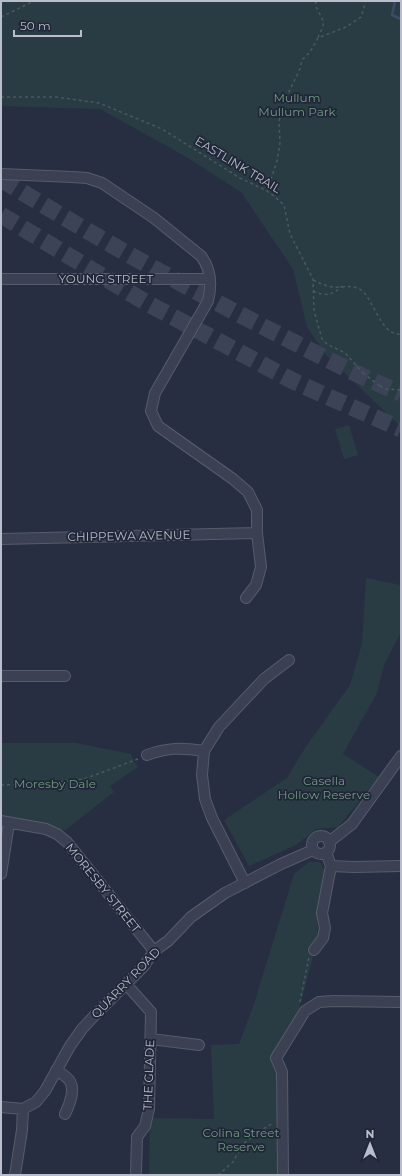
<svg xmlns="http://www.w3.org/2000/svg" width="402" height="1176" font-family="Montserrat,sans-serif">
<rect width="100%" height="100%" fill="#272e42"/>
<path fill="#293c43" d="M 1,1 L 401,1 L 401,427 L 326,355 L 307,327 L 293,269 L 241,192 L 183,155 L 100,109 L 1,106 Z
M 349,425 L 358,455 L 344,459 L 335,429 Z
M 366,578 L 401,585 L 401,632 L 384,665 L 377,693 L 343,754 L 379,777 L 338,827 L 316,829 L 296,845 L 249,866 L 224,820 L 287,778 L 305,748 L 350,685 L 362,644 Z
M 1,743 L 76,743 L 131,754 L 134,762 L 138,767 L 110,786 L 114,792 L 64,831 L 56,827 L 1,817 Z
M 309,862 L 320,862 L 325,872 L 319,900 L 317,936 L 314,953 L 301,1002 L 291,1033 L 276,1058 L 277,1175 L 149,1175 L 150,1118 L 214,1119 L 211,1045 L 239,1044 L 253,1007 L 294,874 Z"/>
<g fill="none" stroke-linecap="round" stroke-linejoin="round">
<path stroke="#3e496a" stroke-width="2.5" d="M 395,1 L 392,15 L 401,19"/>
<path stroke="#3d4357" stroke-width="17" stroke-dasharray="17 8" stroke-linecap="butt" d="M 1,179 C 86,232 173,280 262,326 C 308,349 353,374 401,393
M 1,215 L 145,302 L 295,382 L 401,429"/>
<g stroke="#575c6c" stroke-width="12">
<path id="minor" d="M 1,174 L 72,177 L 87,178 L 102,183 L 154,218 L 201,256 C 211,269 212,285 208,301 L 155,393 L 151,411 L 158,426 L 233,479 L 248,492 L 257,510 L 257,533 L 261,567 L 256,585 L 246,598
M 1,279 L 210,279
M 1,539 L 257,533
M 1,676 L 65,676
M 147,755 C 168,747 183,748 204,751
M 1,821 L 46,829 L 57,834 L 67,842 L 154,951
M312 845a9 9 0 1 1 18 0a9 9 0 1 1-18 0Z
M 329,842 L 352,824 L 401,756
M 331,866 L 354,867 L 401,866
M 1,874 L 9,823
M 245,883 L 212,818 L 205,799 L 202,775 L 204,751 L 219,727 L 264,679 L 289,660
M 314,950 L 323,938 L 325,928 L 322,913 L 331,866 L 326,852
M 126,984 L 151,1012 L 149,1109 L 145,1126 L 137,1137 L 136,1172
M 151,1039 L 199,1045
M 56,1070 C 60,1073 66,1076 69,1080 C 76,1089 69,1106 65,1114
M 1,1107 L 23,1109 L 36,1102 L 45,1091 L 70,1046 L 82,1029 L 95,1015 L 144,966 L 154,951 L 168,941 L 191,917 L 205,907 L 225,893 L 281,864 L 313,850
M 15,1175 L 22,1130 L 23,1109
M 283,1175 L 282,1072 L 276,1058 L 305,1011 L 319,1002 L 333,1001 L 401,1002"/>
</g>
<path stroke="#485960" stroke-width="1.5" stroke-dasharray="3 3" stroke-linecap="butt" d="M 316,1 C 314,10 325,17 323,26 C 322,30 319,34 318,38
M 1,17 L 34,1
M 1,97 L 56,97 L 99,103 L 162,129 L 240,178 L 267,191 L 274,196 L 284,205 L 290,234 L 313,279 L 314,311 L 322,339 L 327,344 L 345,353 L 363,373
M 267,191 L 277,161 L 280,143 L 279,121 L 287,96 L 300,69 L 302,60 L 310,52 L 318,38 L 346,27 L 361,17 L 366,1
M 313,280 C 320,283 327,287 334,287 C 343,288 353,284 361,290 C 374,299 381,337 401,334
M 313,291 C 325,297 333,295 342,286
M 380,386 L 386,389 L 401,390
M 1,785 L 40,784 L 84,779 L 138,759
M 300,1002 L 309,957
M 218,1175 L 233,1162 L 243,1144 L 255,1134 L 273,1123"/>
<use href="#minor" stroke="#3b4152" stroke-width="10"/>
<path stroke="#485960" stroke-width="1.5" stroke-dasharray="3 3" stroke-linecap="butt" d="M 363,373 L 380,386"/>
</g>
<g text-anchor="middle" stroke-width="3.5" stroke-linejoin="round" paint-order="stroke">
<g font-size="12" fill="#709c82" stroke="#202637">
<text x="297" y="102">Mullum<tspan x="297" dy="14">Mullum Park</tspan></text>
<text x="324" y="785">Casella<tspan x="324" dy="14">Hollow Reserve</tspan></text>
<text x="55" y="788">Moresby Dale</text>
<text x="241" y="1137">Colina Street<tspan x="241" dy="14">Reserve</tspan></text>
</g>
<g font-size="12" fill="#b9bdcc" stroke="#202637">
<text transform="translate(238 165) rotate(31)" y="4">EASTLINK TRAIL</text>
<text x="106" y="283">YOUNG STREET</text>
<text transform="translate(129 536) rotate(-1)" y="4">CHIPPEWA AVENUE</text>
<text transform="translate(103 888) rotate(51)" y="4">MORESBY STREET</text>
<text transform="translate(126 983) rotate(-46)" y="4">QUARRY ROAD</text>
<text transform="translate(149 1075) rotate(-88)" y="4">THE GLADE</text>
</g>
</g>
<rect width="402" height="1176" fill="none" stroke="#b9bdcc" stroke-width="4"/>
<g transform="translate(370 1144)" stroke="#202637" stroke-width="3" paint-order="stroke">
<path d="M0-3L7 15L0 10L-7 15Z" fill="#b9bdcc"/>
<text y="-6" font-size="11" font-weight="bold" text-anchor="middle" fill="#b9bdcc">N</text>
</g>
<path d="M14 30v6h67v-6" fill="none" stroke="#b9bdcc" stroke-width="2"/>
<text x="20" y="30" font-size="12" fill="#b9bdcc" stroke="#202637" stroke-width="3" paint-order="stroke">50 m</text>
</svg>
